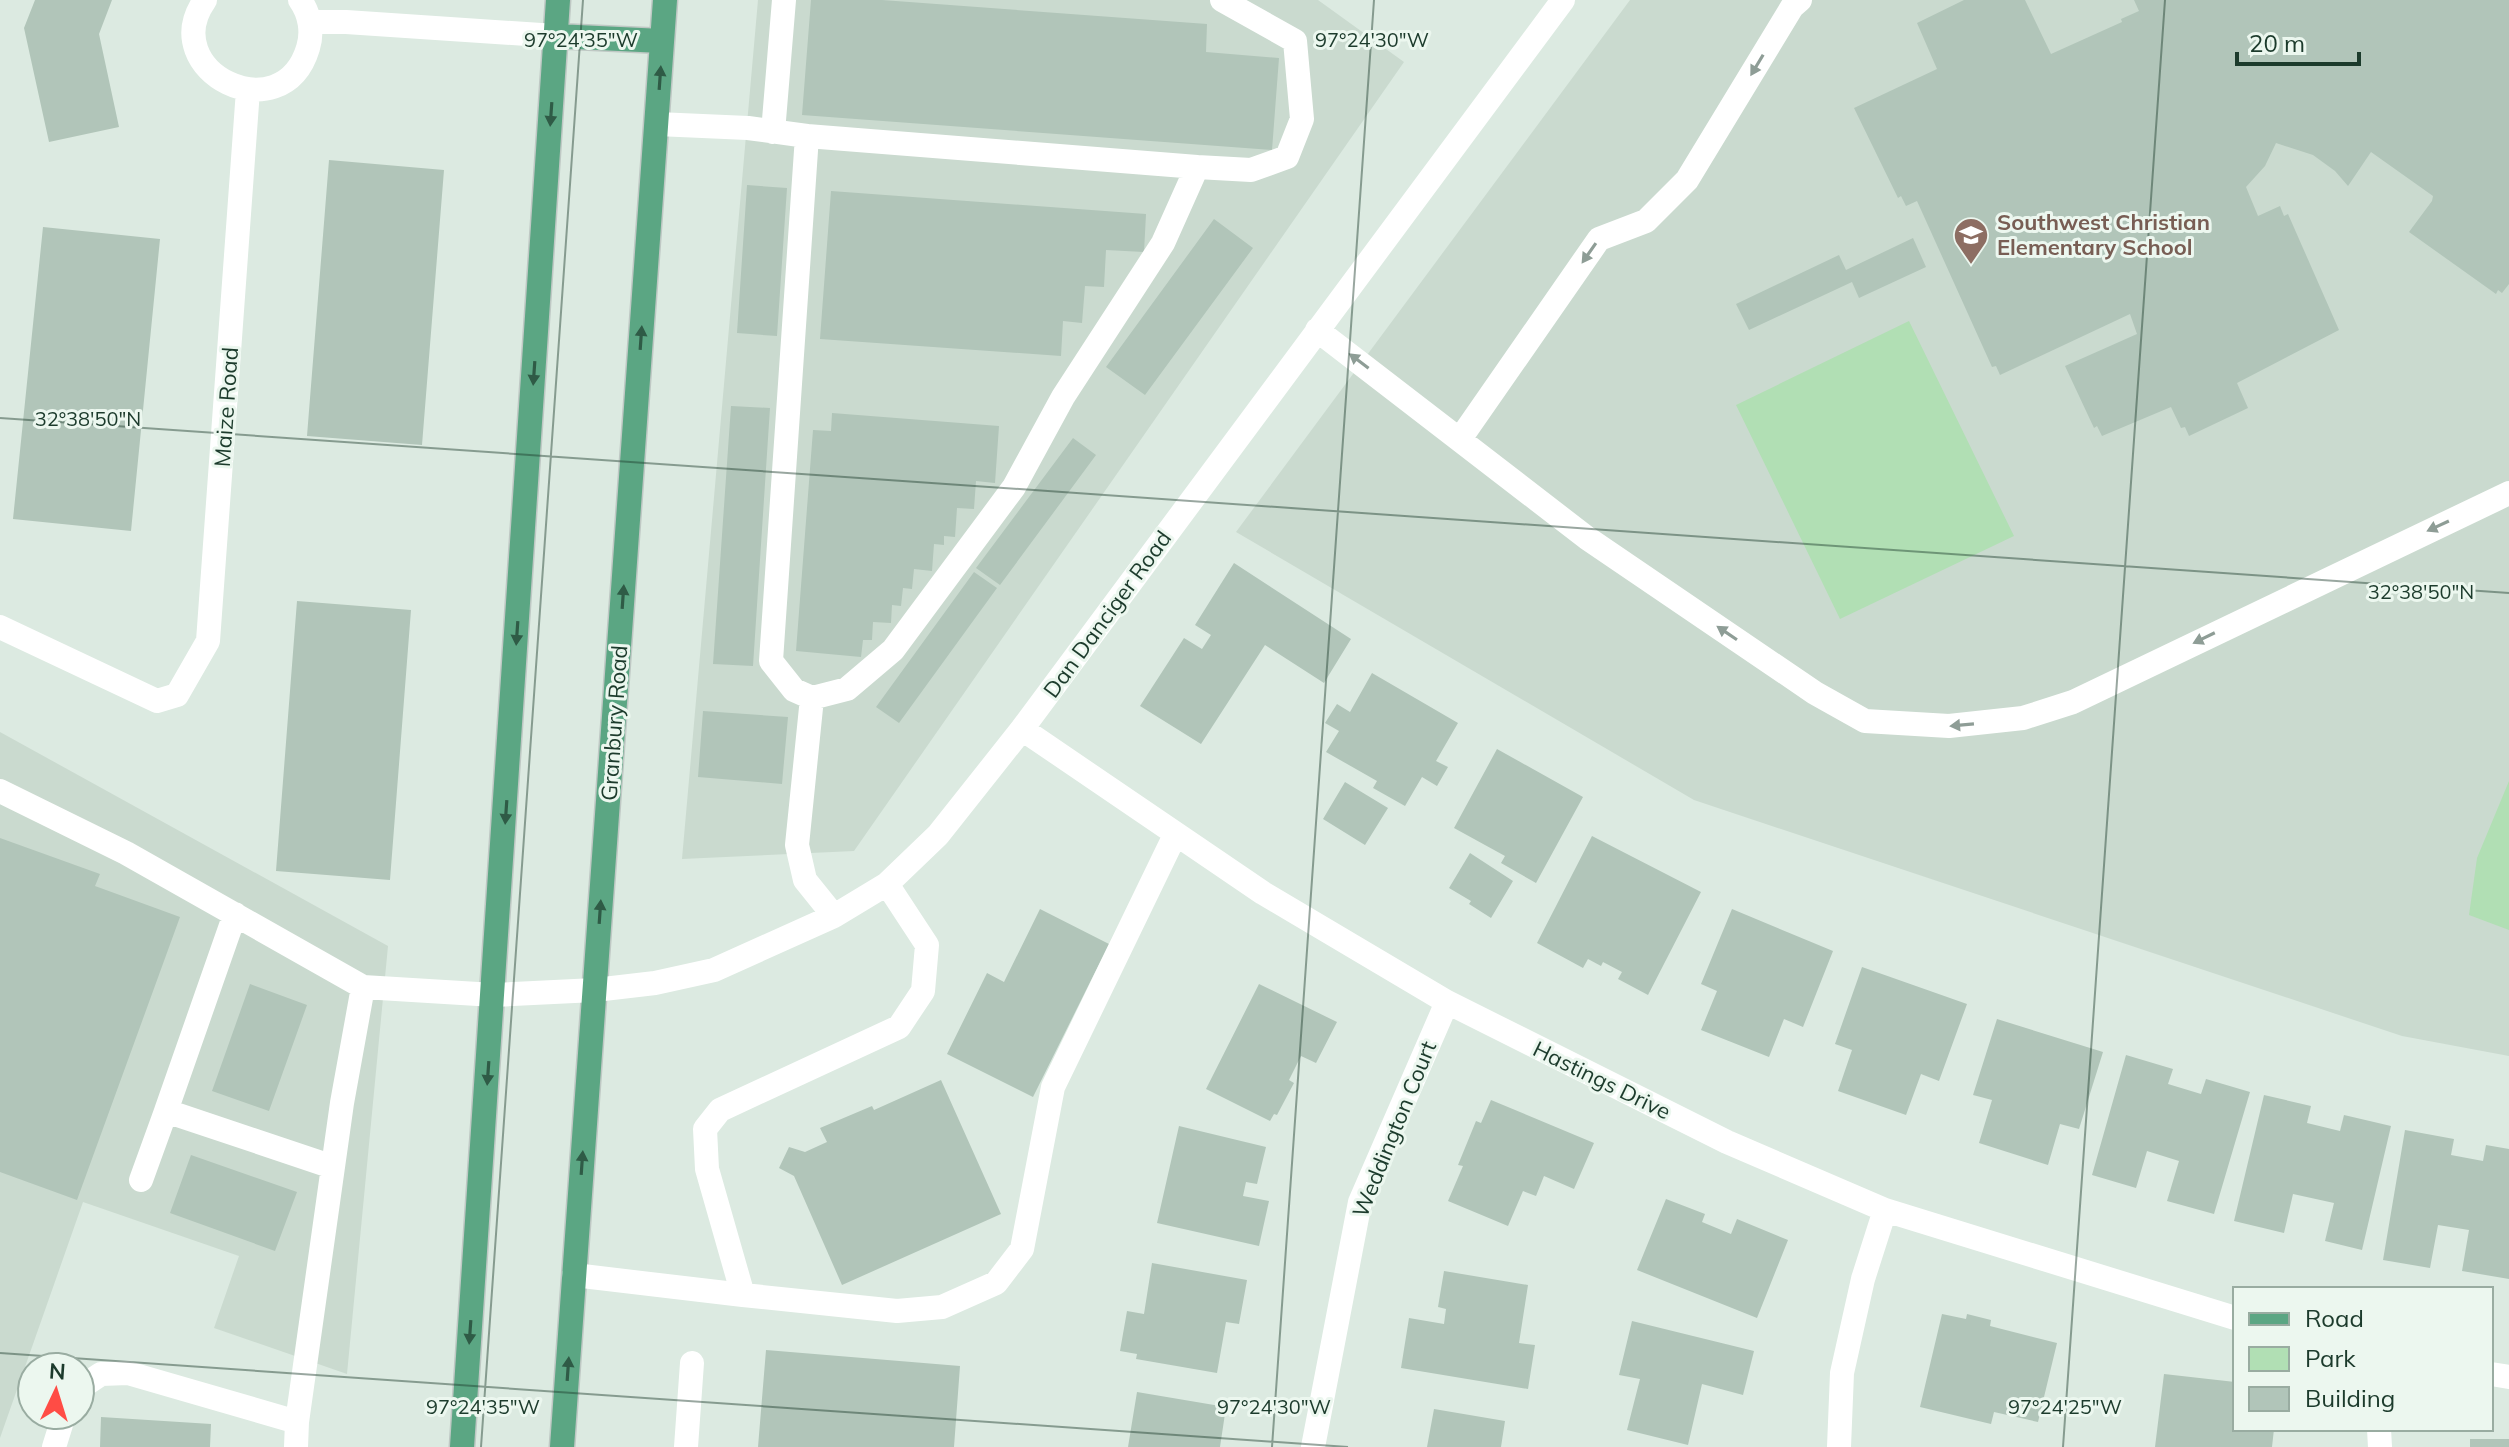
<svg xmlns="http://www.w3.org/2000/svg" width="2509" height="1447" font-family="Mulish,sans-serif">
<rect width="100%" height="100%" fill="#dceae1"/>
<path fill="#cadacf" d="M 758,0 L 1318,0 L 1404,62 L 854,851 L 682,859 Z
M 1630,0 L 2509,0 L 2509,1056 L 2402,1036 L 1694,800 L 1236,532 Z
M 0,732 L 388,946 L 347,1374 L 214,1328 L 239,1256 L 83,1202 L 0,1438 Z"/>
<path fill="#b1dfb4" d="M 1909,321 L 2014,536 L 1840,619 L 1736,405 Z
M 2509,781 L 2509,930 L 2469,915 L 2477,858 Z"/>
<path fill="#b1c5b9" d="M 35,0 L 112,0 L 99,34 L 119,127 L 49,142 L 24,28 Z
M 811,0 L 882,0 L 1207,24 L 1206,52 L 1279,58 L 1272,150 L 802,115 Z
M 1964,0 L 2025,0 L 2051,54 L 2122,22 L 2121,19 L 2139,11 L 2134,0 L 2509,0 L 2509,284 L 2502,293 L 2498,290 L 2496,294 L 2409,232 L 2432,201 L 2433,196 L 2371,152 L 2348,186 L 2335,171 L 2313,155 L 2276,143 L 2265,166 L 2246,187 L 2258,216 L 2280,206 L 2284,216 L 2288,214 L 2339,330 L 2237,383 L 2248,408 L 2189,436 L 2185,427 L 2181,428 L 2171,407 L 2102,436 L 2097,426 L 2094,428 L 2065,366 L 2137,334 L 2130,314 L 2000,375 L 1996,366 L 1992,367 L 1917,201 L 1906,206 L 1901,196 L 1898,198 L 1854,108 L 1937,69 L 1917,23 Z
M 329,160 L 444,170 L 422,445 L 307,436 Z
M 747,185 L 787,188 L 777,336 L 737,333 Z
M 831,191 L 1146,214 L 1144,252 L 1106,250 L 1104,287 L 1085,286 L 1082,323 L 1063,321 L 1061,356 L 820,339 Z
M 1214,219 L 1253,248 L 1145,395 L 1106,367 Z
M 43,227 L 160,239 L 131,531 L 13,519 Z
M 1913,238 L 1926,267 L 1859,298 L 1852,282 L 1749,330 L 1736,304 L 1839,255 L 1846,270 Z
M 731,406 L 770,408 L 753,666 L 713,664 Z
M 832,413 L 999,426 L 995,483 L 976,481 L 974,509 L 957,508 L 955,537 L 944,536 L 944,545 L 934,544 L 932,571 L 914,569 L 912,589 L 903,588 L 901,606 L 892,605 L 891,623 L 873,622 L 872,640 L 863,640 L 861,657 L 796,651 L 813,430 L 831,431 Z
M 1073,438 L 1096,455 L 1000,585 L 976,568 Z
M 1234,563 L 1351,639 L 1324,683 L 1265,645 L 1201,744 L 1140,706 L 1184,638 L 1202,649 L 1211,635 L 1195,625 Z
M 974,572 L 997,588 L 899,723 L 876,707 Z
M 297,601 L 411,610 L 390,880 L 276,871 Z
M 1372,673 L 1458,723 L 1436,761 L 1448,767 L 1437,786 L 1422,777 L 1405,806 L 1373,788 L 1377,781 L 1326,752 L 1339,731 L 1325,723 L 1337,704 L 1350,712 Z
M 703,711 L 788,717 L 782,784 L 698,777 Z
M 1497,749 L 1583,797 L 1536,883 L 1501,863 L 1505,856 L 1454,828 Z
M 1345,782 L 1388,808 L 1365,845 L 1323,819 Z
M 1592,836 L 1701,892 L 1648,995 L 1618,979 L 1622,972 L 1603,962 L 1601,966 L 1588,959 L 1583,968 L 1537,943 Z
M 0,838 L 100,874 L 95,886 L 180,917 L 77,1200 L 0,1172 Z
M 1470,853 L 1513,881 L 1491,918 L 1469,904 L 1471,901 L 1449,888 Z
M 1040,909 L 1109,944 L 1033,1097 L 947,1054 L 987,973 L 1004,982 Z
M 1732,909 L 1833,951 L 1803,1027 L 1784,1019 L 1769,1057 L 1701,1030 L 1717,991 L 1701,984 Z
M 1862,967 L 1967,1004 L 1939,1081 L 1921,1074 L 1906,1115 L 1838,1091 L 1852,1050 L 1835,1044 Z
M 250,984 L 307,1005 L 269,1111 L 212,1091 Z
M 1259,984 L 1337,1022 L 1316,1063 L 1301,1056 L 1289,1080 L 1294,1083 L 1277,1115 L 1274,1114 L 1270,1121 L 1206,1089 Z
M 1997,1019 L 2103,1052 L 2079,1129 L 2060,1124 L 2048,1165 L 1979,1143 L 1992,1100 L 1973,1095 Z
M 2126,1055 L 2173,1069 L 2168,1084 L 2201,1094 L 2206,1079 L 2250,1092 L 2214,1214 L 2167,1201 L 2179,1161 L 2147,1151 L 2136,1188 L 2092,1175 Z
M 941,1080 L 1001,1214 L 842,1285 L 794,1176 L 779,1168 L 789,1147 L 805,1152 L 827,1142 L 820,1128 L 872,1106 L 874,1110 Z
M 2264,1095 L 2311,1106 L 2307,1123 L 2340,1131 L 2344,1115 L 2391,1126 L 2362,1250 L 2325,1241 L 2334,1203 L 2293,1194 L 2284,1233 L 2234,1221 Z
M 1491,1100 L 1594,1143 L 1574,1189 L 1544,1176 L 1536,1196 L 1523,1191 L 1508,1226 L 1448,1201 L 1463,1166 L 1458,1165 L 1476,1121 L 1481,1123 Z
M 1179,1126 L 1266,1147 L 1257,1184 L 1246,1182 L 1243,1196 L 1269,1201 L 1259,1246 L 1157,1223 Z
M 2405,1130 L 2454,1139 L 2451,1155 L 2483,1161 L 2486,1145 L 2509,1149 L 2509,1279 L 2462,1271 L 2469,1230 L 2438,1225 L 2430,1268 L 2383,1260 Z
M 191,1155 L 297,1192 L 275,1251 L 170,1213 Z
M 1666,1199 L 1705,1214 L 1702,1222 L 1731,1234 L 1737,1219 L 1788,1240 L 1757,1318 L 1637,1270 Z
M 1152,1263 L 1247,1280 L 1239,1324 L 1226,1322 L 1217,1373 L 1136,1359 L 1137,1354 L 1120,1351 L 1127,1311 L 1144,1314 Z
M 1444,1271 L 1528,1285 L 1519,1343 L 1535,1345 L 1528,1389 L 1401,1368 L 1409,1318 L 1444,1324 L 1446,1309 L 1438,1307 Z
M 1942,1314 L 1966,1319 L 1967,1314 L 1991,1320 L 1990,1326 L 2057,1343 L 2038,1422 L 1994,1412 L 1991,1424 L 1920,1407 Z
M 1632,1321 L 1754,1351 L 1743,1395 L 1702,1384 L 1688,1445 L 1627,1430 L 1640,1379 L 1619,1375 Z
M 766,1350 L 960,1366 L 954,1447 L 758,1447 Z
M 2164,1374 L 2235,1382 L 2235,1429 L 2274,1429 L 2272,1447 L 2155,1447 Z
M 1137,1392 L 1226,1407 L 1220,1447 L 1128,1447 Z
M 1434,1409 L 1505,1421 L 1501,1447 L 1427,1447 Z
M 101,1417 L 211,1424 L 210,1447 L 100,1447 Z
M 2470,1439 L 2509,1439 L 2509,1447 L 2470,1447 Z"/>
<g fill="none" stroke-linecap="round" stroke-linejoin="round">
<g stroke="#bfc8c4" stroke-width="27">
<path id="major" d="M 556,36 L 662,41
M 462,1447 L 558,0
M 562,1447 L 665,0"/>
</g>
<path stroke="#fff" stroke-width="24" d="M 205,0 C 155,71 282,134 308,48 C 313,32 310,14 300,0
M 310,22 L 346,22 L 556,36
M 657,124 L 748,128 L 807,136 L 771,661 L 794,690 L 812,698 L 847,689 L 893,650 L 1014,487 L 1063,397 L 1163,243 L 1197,167 L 1251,170 L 1287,157 L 1302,119 L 1295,41 L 1222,0
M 773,132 L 784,0
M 807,136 L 1197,167
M 1317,330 L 1587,538 L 1815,693 L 1865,721 L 1949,726 L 2023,718 L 2073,702 L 2509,493
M 1460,439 L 1599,239 L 1646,221 L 1687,180 L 1792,7 L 1800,0
M 0,627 L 157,701 L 177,695 L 208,641 L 248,90
M 812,698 L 797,845 L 805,880 L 834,916
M 1022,729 L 1263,893 L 1447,1002 L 1727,1142 L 1885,1210 L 2235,1318
M 0,791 L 126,853 L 363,987 L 494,995 L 595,990 L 655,983 L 714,970 L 834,916 L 887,884 L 938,835 L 1022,729 L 1563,0
M 235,914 L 166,1111 L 333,1167
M 141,1180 L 166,1111
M 574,1275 L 743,1295 L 707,1169 L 705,1129 L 720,1110 L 899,1027 L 923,991 L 927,945 L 887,884
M 743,1295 L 897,1311 L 942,1307 L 996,1283 L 1022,1249 L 1053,1087 L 1175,835
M 2491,1374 L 2509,1377
M 80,1388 L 101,1374 L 128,1373 L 297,1422
M 2379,1429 L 2380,1447
M 54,1447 L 64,1415
M 296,1447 L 297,1422 L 342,1103 L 363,987
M 686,1447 L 692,1363
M 1313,1447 L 1360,1202 L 1447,1002
M 1839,1447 L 1842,1373 L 1863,1279 L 1885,1210"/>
<use href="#major" stroke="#5ba683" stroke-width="24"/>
</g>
<defs><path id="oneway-solid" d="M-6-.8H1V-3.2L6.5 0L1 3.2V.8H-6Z" transform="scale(2)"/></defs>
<g fill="#8e9d96">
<use href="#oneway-solid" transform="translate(1757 65) rotate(121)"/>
<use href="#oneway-solid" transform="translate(1589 253) rotate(125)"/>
<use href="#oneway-solid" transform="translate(1359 361) rotate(-143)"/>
<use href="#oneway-solid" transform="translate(2438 526) rotate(155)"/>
<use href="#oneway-solid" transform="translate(1727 633) rotate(-146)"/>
<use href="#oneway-solid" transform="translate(2204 638) rotate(154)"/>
<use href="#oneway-solid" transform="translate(1962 725) rotate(175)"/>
</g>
<g fill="#2f5b46">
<use href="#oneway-solid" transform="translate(660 78) rotate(-86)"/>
<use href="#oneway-solid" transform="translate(551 114) rotate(94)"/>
<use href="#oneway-solid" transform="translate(641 338) rotate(-86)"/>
<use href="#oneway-solid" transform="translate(534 373) rotate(94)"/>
<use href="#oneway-solid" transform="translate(623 597) rotate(-86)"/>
<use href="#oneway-solid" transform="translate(517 633) rotate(94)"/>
<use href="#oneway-solid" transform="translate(506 812) rotate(94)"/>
<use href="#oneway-solid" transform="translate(600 912) rotate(-86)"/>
<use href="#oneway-solid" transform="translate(488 1073) rotate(94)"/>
<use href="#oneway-solid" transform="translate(582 1163) rotate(-86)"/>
<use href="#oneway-solid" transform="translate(470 1332) rotate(94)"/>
<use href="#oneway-solid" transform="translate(568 1369) rotate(-86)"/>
</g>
<path fill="none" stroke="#1c3b2c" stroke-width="2" stroke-opacity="0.45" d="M 0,418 L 2509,593M 0,1353 L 1348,1447M 481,1447 L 583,0M 1272,1447 L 1374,0M 2063,1447 L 2165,0"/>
<defs>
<g id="school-pin" transform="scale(1.8)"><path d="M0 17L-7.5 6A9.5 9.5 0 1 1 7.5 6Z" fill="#8d6e63" stroke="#ecf7ef"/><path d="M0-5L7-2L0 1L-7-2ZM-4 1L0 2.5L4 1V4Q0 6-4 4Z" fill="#fff"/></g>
</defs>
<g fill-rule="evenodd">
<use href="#school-pin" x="1971" y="235"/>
</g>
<g text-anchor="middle" stroke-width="6" stroke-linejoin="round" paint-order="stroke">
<g font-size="22" font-weight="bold" fill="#785e54" stroke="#ecf7ef" text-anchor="start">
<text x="1997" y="230">Southwest Christian<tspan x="1997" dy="25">Elementary School</tspan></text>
</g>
<g font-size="22" fill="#1c3b2c" stroke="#ecf7ef">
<text transform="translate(226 407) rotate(-86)" y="8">Maize Road</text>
<text transform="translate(1107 614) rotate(-54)" y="8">Dan Danciger Road</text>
<text transform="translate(614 723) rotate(-86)" y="8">Granbury Road</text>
<text transform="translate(1602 1080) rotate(26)" y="8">Hastings Drive</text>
<text transform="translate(1394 1129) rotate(-68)" y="8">Weddington Court</text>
</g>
</g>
<g font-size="20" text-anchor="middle" fill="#1c3b2c" stroke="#ecf7ef" stroke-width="6" stroke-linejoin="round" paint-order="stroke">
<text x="581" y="47">97°24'35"W</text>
<text x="1372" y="47">97°24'30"W</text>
<text x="88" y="426">32°38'50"N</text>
<text x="2421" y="599">32°38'50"N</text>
<text x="483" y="1414">97°24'35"W</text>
<text x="1274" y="1414">97°24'30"W</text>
<text x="2065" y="1414">97°24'25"W</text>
</g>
<rect x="2233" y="1287" width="260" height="144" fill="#ecf7ef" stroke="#99aca1" stroke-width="2"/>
<rect x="2249" y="1313" width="40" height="12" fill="#5ba683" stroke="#99aca1" stroke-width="2"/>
<text x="2305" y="1327" font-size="24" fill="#1c3b2c">Road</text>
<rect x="2249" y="1347" width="40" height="24" fill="#b1dfb4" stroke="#99aca1" stroke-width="2"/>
<text x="2305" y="1367" font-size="24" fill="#1c3b2c">Park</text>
<rect x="2249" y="1387" width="40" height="24" fill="#b1c5b9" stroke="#99aca1" stroke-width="2"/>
<text x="2305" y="1407" font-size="24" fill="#1c3b2c">Building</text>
<g transform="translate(56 1391) rotate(4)"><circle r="38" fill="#ecf7ef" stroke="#99aca1" stroke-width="2"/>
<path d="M0-6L14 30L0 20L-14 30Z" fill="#ff4c45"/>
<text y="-12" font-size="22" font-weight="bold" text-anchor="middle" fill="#1c3b2c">N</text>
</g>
<path d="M2237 52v12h122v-12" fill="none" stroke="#1c3b2c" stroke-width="4"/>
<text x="2249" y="52" font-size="24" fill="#1c3b2c" stroke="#ecf7ef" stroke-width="6" paint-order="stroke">20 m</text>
</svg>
